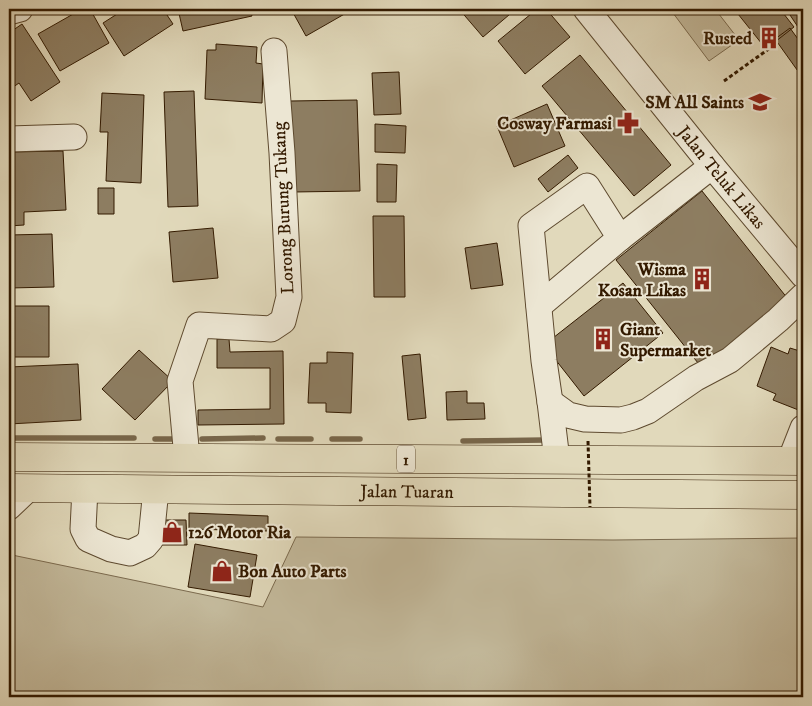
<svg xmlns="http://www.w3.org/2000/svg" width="812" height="706" font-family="'IM FELL DW Pica',serif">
<rect width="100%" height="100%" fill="#e1d9bb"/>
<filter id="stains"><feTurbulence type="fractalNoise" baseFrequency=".004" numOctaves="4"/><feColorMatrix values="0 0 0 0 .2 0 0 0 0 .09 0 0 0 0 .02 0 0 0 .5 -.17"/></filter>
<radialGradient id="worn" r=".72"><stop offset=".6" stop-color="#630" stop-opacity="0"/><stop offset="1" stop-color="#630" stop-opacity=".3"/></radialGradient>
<path fill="#c3b99b" stroke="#7b6a4e" d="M 670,9 L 715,9 L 739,40 L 709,61 Z
M 296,537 L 613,540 L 803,538 L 803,697 L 9,697 L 9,563 L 12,555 L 263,607 Z"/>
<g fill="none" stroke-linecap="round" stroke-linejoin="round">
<path stroke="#78664a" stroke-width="5.5" d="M 9,438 L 134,438
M 155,439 L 178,439
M 202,439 L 263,438
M 278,439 L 311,439
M 332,439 L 360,439
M 463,441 L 545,440"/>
</g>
<path fill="#8d7d61" stroke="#331a00" d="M 82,9 L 90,9 L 109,43 L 60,71 L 38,34 Z
M 125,9 L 163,9 L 173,24 L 124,56 L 103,23 Z
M 178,9 L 250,9 L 252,16 L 183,31 Z
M 291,9 L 346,9 L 348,12 L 306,36 Z
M 459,9 L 516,9 L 483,37 Z
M 537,9 L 546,9 L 570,37 L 525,74 L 498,41 Z
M 734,9 L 780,9 L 794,27 L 766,49 Z
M 786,9 L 803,9 L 803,23 L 798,27 Z
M 22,24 L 60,82 L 31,101 L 19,83 L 9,90 L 9,33 Z
M 790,28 L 803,46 L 803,71 L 800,74 L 775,39 Z
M 216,44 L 257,47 L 256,63 L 263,64 L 262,103 L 205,99 L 207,50 L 216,50 Z
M 580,55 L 671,165 L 634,196 L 542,86 Z
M 399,72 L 401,114 L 374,115 L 372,73 Z
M 194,91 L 198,206 L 168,207 L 164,92 Z
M 102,93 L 144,95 L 141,183 L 106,181 L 108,132 L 100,132 Z
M 357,100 L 360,191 L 293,192 L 290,101 Z
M 547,104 L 565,146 L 514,167 L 497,126 Z
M 375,124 L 406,126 L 405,153 L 375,152 Z
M 63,151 L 66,210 L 24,212 L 24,225 L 9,226 L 9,211 L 13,210 L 12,193 L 9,193 L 9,176 L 12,176 L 11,152 Z
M 568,155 L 578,168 L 548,192 L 538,179 Z
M 377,164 L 397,165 L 396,202 L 377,202 Z
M 98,188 L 114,188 L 114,214 L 98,214 Z
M 702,191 L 788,299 L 702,368 L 616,260 Z
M 373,216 L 404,216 L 405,297 L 374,297 Z
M 213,228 L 218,278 L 173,282 L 169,232 Z
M 52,234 L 54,287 L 9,288 L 9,235 Z
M 497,243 L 503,285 L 471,289 L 465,248 Z
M 623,283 L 663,333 L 584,396 L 544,345 Z
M 12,306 L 49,306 L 49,357 L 12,357 Z
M 217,339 L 229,339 L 230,352 L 283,351 L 284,424 L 198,425 L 198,410 L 270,409 L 270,368 L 217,368 Z
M 771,347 L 788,354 L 790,348 L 803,352 L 803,406 L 801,411 L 773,400 L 776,394 L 757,386 Z
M 139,350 L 173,381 L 135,420 L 102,389 Z
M 327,352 L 353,353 L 351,413 L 326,412 L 326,403 L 308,403 L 310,363 L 327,363 Z
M 420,354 L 426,418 L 408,420 L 402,356 Z
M 78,364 L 81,420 L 9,424 L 9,367 Z
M 467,391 L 467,403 L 484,403 L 485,419 L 447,420 L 446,392 Z
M 189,513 L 268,516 L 268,531 L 189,529 Z
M 158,520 L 186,520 L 187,545 L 158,545 Z
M 195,544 L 257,555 L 250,597 L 188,587 Z"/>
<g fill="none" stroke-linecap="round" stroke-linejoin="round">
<g stroke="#5e4a2f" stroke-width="27">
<g id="minor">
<path id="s1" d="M 586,9 L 712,166 L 803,275"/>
<path d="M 9,12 L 20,9"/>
<path d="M 9,139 L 74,137"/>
<path d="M 539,306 L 620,238 L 712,166"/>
<path d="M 550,402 L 568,415 L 585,419 L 621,420 L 633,417 L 648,411 L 696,378 L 730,360 L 778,320 L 803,296"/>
<path d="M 187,458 L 180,381 L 199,325 L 271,329 L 283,321 L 289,297 L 282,153 L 274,51"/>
<path d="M 557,460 L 550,402 L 544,361 L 531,226 L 587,186 L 620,238"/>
<path d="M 790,461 L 803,428"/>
<path d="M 85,489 L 83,529 L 88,539 L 111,549 L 130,553 L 145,546 L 151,539 L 156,489"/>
<path d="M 9,507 L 29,488"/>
</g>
</g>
<g stroke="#331a00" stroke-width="29">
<g id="major">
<path d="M 9,457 L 803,461"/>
<path id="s2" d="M 9,488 L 803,495"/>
</g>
</g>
<path stroke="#331a00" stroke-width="3" stroke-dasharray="4 2.5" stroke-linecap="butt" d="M 724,81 L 777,43"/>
<use href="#minor" stroke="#ece6d3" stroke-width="25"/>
<use href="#major" stroke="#e1d9bb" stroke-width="28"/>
<path stroke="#331a00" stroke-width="3" stroke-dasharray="4 2.5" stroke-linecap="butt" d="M 588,441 L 590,507"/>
</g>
<defs>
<g id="building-bare" transform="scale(1.725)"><path d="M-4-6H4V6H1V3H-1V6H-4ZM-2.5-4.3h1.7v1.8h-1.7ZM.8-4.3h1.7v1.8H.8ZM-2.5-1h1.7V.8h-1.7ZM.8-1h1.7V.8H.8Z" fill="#8f2418" stroke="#ece6d3" stroke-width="2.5" paint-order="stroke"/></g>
<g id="school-bare" transform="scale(1.725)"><path d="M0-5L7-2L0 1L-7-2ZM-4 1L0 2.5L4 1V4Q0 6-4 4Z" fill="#8f2418" stroke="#ece6d3" stroke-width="2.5" paint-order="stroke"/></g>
<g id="pharmacy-bare" transform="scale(1.725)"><path d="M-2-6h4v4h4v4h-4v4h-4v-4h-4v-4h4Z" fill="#8f2418" stroke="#ece6d3" stroke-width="2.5" paint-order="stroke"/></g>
<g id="shop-bare" transform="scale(1.725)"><path d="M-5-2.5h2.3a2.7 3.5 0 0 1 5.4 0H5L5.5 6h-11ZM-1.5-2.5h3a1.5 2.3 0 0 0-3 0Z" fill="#8f2418" stroke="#ece6d3" stroke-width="2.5" paint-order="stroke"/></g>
</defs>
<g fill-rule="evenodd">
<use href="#building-bare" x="769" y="38"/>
<use href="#school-bare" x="760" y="102"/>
<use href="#pharmacy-bare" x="628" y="123"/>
<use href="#building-bare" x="702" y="279"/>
<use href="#building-bare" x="603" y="339"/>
<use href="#shop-bare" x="172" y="532"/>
<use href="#shop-bare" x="222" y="571"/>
</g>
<g text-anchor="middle" stroke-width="4" stroke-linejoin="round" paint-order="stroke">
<rect fill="#ece6d3" stroke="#6a573f" stroke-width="1" x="397" y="445.5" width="18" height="27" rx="4"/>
<g font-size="16" font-weight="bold" fill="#331a00">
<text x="406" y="465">1</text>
</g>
<g font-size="18" font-weight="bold" fill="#331a00" stroke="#ece6d3" text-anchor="end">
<text x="752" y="44">Rusted</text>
<text x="744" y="108">SM All Saints</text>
<text x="612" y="129">Cosway Farmasi</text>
<text x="686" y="275">Wisma<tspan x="686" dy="21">Kosan Likas</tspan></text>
<text x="620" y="335" text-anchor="start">Giant<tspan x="620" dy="21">Supermarket</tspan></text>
<text x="188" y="538" text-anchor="start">126 Motor Ria</text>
<text x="238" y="577" text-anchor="start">Bon Auto Parts</text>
</g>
<g font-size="18" fill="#331a00" stroke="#ece6d3">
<text dy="6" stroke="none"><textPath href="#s1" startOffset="216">Jalan Teluk Likas</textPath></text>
<text transform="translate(283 208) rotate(-93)" y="6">Lorong Burung Tukang</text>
<text dy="6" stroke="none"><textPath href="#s2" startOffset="398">Jalan Tuaran</textPath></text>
</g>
</g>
<rect width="812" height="706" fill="none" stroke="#e1d9bb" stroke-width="30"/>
<rect x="10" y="10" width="792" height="686" fill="none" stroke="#331a00" stroke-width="2.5"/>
<rect x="15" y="15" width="782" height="676" fill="none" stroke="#331a00"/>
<rect width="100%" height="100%" filter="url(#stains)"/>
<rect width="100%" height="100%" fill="url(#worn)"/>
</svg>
